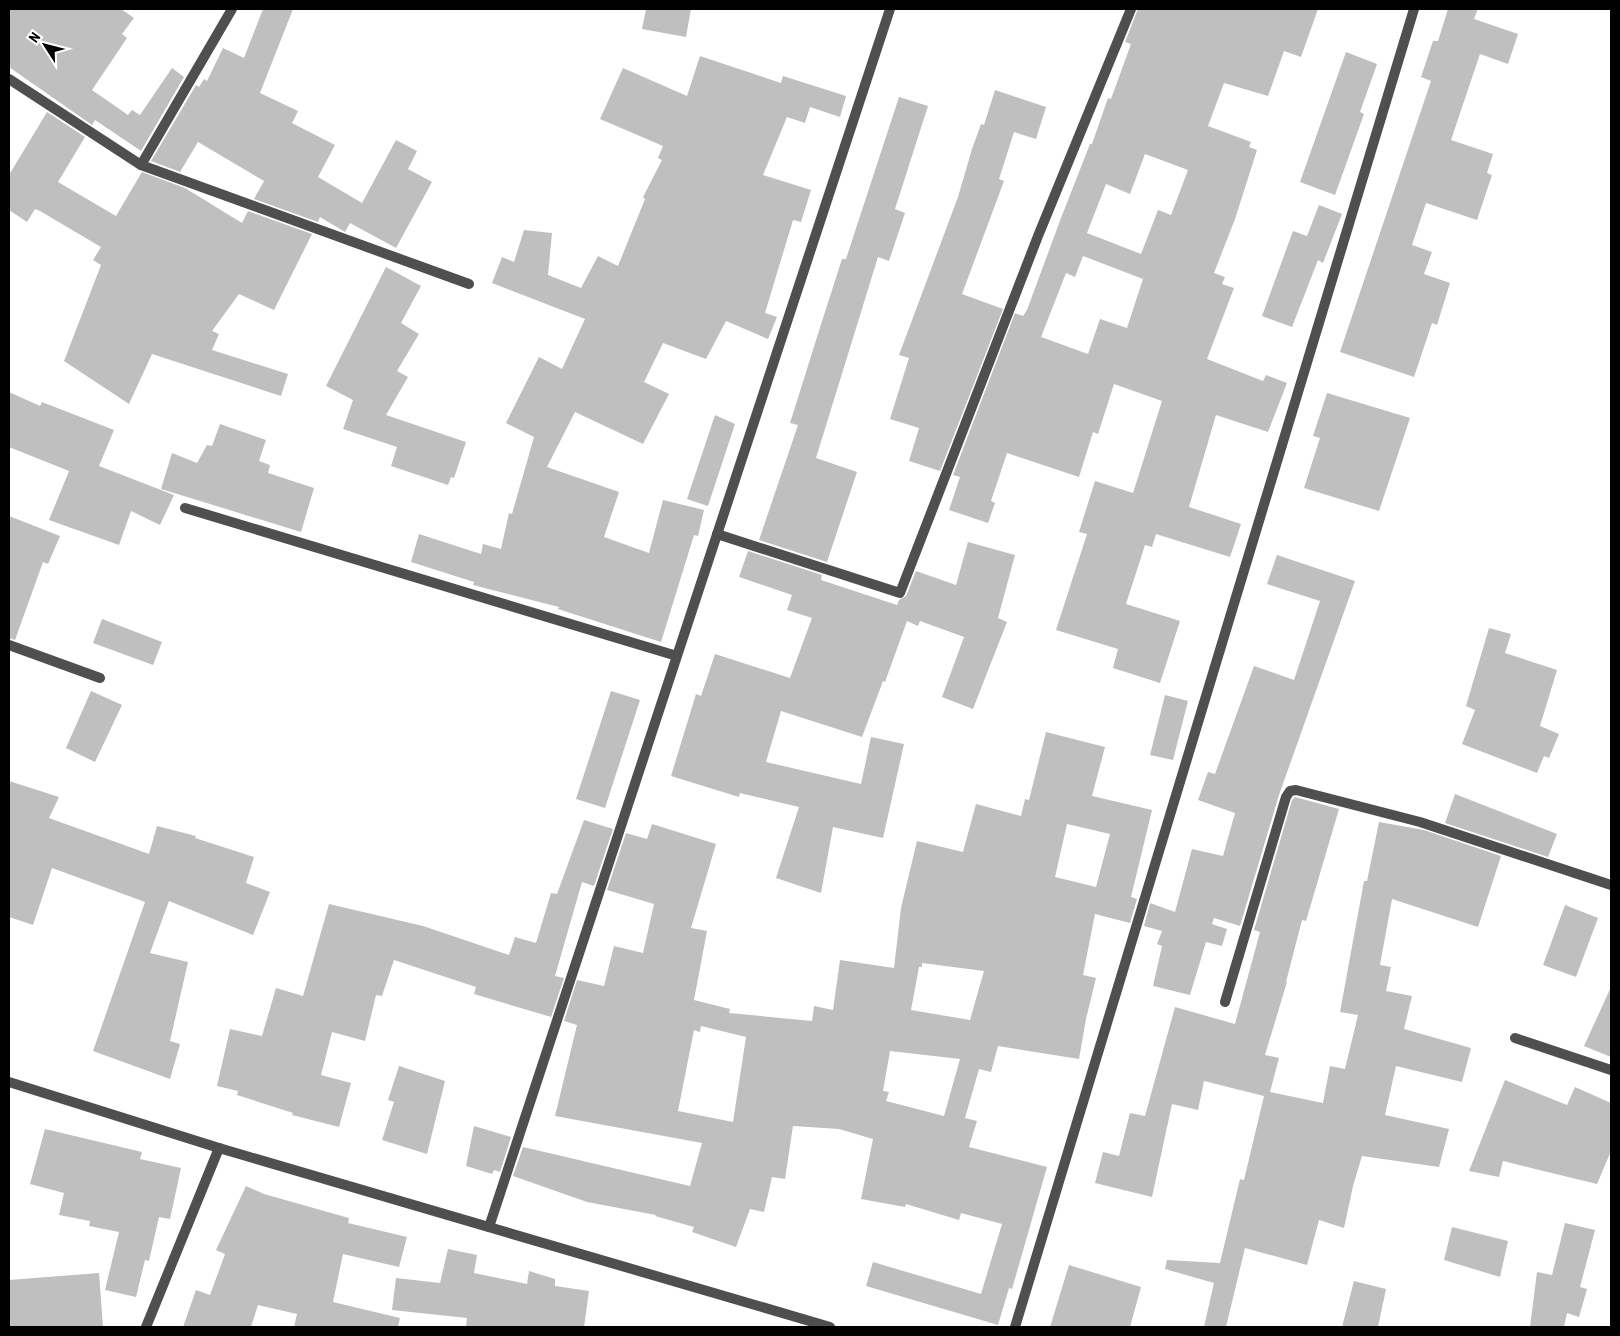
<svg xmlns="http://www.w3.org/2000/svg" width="1620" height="1336" font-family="'Roboto Condensed',sans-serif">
<rect width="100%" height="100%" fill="#fff"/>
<path fill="#bfbfbf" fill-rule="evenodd" d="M 9,9 L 121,9 L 134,18 L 122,34 L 127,38 L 92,90 L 128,115 L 132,110 L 140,115 L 172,68 L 184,77 L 141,151 L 95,120 L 92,125 L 9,67 Z
M 263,9 L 293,9 L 260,93 L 298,111 L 292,123 L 335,145 L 318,177 L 362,203 L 396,140 L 417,151 L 408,169 L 432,182 L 396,248 L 350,223 L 345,232 L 320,217 L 318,222 L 254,199 L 264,181 L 198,142 L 180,172 L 151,161 L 196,85 L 199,87 L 204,79 L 207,81 L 223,48 L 244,58 Z
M 646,9 L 691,9 L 686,37 L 642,29 Z
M 1138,9 L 1318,9 L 1301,57 L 1284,51 L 1268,96 L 1224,83 L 1208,126 L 1251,142 L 1249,147 L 1257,150 L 1235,219 L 1214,273 L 1225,277 L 1222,284 L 1234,288 L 1207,359 L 1263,381 L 1266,375 L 1287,383 L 1268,432 L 1216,415 L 1189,507 L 1241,524 L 1230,557 L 1156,534 L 1152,547 L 1145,545 L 1126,604 L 1180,621 L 1160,683 L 1113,668 L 1118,649 L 1056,630 L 1087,534 L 1079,532 L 1095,481 L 1133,493 L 1162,401 L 1114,384 L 1098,434 L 1093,432 L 1079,477 L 1007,453 L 991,501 L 995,503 L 988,523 L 949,510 L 960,477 L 953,475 L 1015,313 L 1023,316 L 1027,310 L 1061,218 L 1090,144 L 1092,144 L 1108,98 L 1111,99 L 1131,44 L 1125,42 ZM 1145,154 L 1188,170 L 1171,215 L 1158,210 L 1141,254 L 1087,233 L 1106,184 L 1130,194 ZM 1083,256 L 1143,279 L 1127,328 L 1100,319 L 1088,354 L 1041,337 L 1066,273 L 1075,277 Z
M 1448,9 L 1478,9 L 1474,19 L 1518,34 L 1508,64 L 1480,54 L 1451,140 L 1493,154 L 1487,173 L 1492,175 L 1477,220 L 1426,203 L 1412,245 L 1432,252 L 1424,274 L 1450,283 L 1437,325 L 1432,323 L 1414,377 L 1340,352 L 1431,81 L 1421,77 L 1433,41 L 1438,41 Z
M 1346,52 L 1377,64 L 1360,112 L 1364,114 L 1335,195 L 1300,182 Z
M 700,56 L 781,83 L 783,76 L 846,96 L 840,117 L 810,107 L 805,123 L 787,117 L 763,175 L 811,190 L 801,222 L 793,220 L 765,313 L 777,317 L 768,339 L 726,321 L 706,359 L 663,343 L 644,382 L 669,394 L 643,444 L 575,412 L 547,467 L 619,492 L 604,537 L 649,553 L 663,500 L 704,510 L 698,536 L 694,535 L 661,642 L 558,609 L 559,607 L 473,585 L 474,582 L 411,562 L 419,534 L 481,554 L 483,544 L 501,549 L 509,513 L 512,514 L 534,437 L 506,423 L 539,357 L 562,369 L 585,319 L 492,283 L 502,257 L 514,262 L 524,230 L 552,233 L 548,275 L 581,288 L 598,256 L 618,266 L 645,199 L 643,197 L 662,160 L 658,158 L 663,146 L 600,119 L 623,68 L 687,96 Z
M 995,90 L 1046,107 L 1036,139 L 1014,132 L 999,179 L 1004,181 L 962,294 L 1003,309 L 940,471 L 909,461 L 919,428 L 890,419 L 909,358 L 899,355 L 958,197 L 972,149 L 981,124 L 984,125 Z
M 899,97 L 928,106 L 895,209 L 905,213 L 889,261 L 878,257 L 816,458 L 857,472 L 827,562 L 759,540 L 798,425 L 790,423 L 824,315 L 842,259 L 846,259 Z
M 47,112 L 85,137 L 58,182 L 116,216 L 142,172 L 185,188 L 242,223 L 248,211 L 312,234 L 274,310 L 239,294 L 212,331 L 219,334 L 212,350 L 288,374 L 281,396 L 152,354 L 129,404 L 64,361 L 101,265 L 93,260 L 101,247 L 40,211 L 35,209 L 27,222 L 9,210 L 9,175 Z
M 1319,205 L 1342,214 L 1323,263 L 1318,260 L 1292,327 L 1262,316 L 1293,231 L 1307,236 Z
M 386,267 L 421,286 L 401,323 L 419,334 L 397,371 L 408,377 L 386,415 L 466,442 L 454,478 L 451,477 L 448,485 L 391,466 L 397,447 L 343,429 L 353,400 L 326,386 Z
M 9,392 L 40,406 L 42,402 L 114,430 L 99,466 L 174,495 L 160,525 L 131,511 L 119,545 L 49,520 L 69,471 L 9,447 Z
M 1327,393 L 1410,418 L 1379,511 L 1304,488 L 1320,438 L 1313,436 Z
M 715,415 L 735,424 L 708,506 L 687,499 Z
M 220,424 L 266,440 L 259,461 L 270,465 L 268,473 L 314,488 L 301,532 L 161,489 L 172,453 L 197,463 L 207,445 L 212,446 Z
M 9,516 L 60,536 L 48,564 L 43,562 L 15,640 L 9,638 Z
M 968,542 L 1015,555 L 998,618 L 1007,622 L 973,709 L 942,697 L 964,637 L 920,621 L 918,626 L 907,621 L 885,682 L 883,681 L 862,737 L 781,711 L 766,762 L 861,784 L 871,737 L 904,744 L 883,838 L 833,827 L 821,893 L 776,878 L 799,807 L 740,793 L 739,797 L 671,776 L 696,694 L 701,696 L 715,654 L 790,678 L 812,618 L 787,610 L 792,595 L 739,577 L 748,551 L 822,575 L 821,580 L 897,605 L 899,600 L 906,596 L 916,571 L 956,585 Z
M 1277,555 L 1355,581 L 1279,795 L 1240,926 L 1214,918 L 1212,924 L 1227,929 L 1222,946 L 1206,942 L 1190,995 L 1153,986 L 1162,946 L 1157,944 L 1162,931 L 1144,926 L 1150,903 L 1175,912 L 1192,849 L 1223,856 L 1235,813 L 1198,800 L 1208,772 L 1215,774 L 1254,666 L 1294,680 L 1320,601 L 1267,584 Z
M 102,619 L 162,642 L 153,665 L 93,643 Z
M 1489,628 L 1511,634 L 1505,653 L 1557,670 L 1540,726 L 1559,734 L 1549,758 L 1544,756 L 1537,773 L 1462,744 L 1475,710 L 1466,706 Z
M 91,691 L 122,705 L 95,762 L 66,748 Z
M 611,691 L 640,700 L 605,808 L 576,799 Z
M 1165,695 L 1188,701 L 1173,760 L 1150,755 Z
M 1046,732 L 1105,747 L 1092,796 L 1152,810 L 1131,897 L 1137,899 L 1130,923 L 1095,914 L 1083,975 L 1096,978 L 1086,1019 L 1079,1059 L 998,1046 L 991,1072 L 979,1069 L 965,1118 L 977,1121 L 969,1147 L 1047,1167 L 1012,1289 L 1009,1288 L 998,1325 L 866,1286 L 873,1262 L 981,1294 L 1002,1224 L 961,1213 L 959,1220 L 906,1204 L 905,1207 L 861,1199 L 873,1139 L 839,1129 L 793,1126 L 785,1179 L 772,1177 L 764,1212 L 750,1209 L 736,1247 L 692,1232 L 694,1227 L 655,1216 L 656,1215 L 587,1202 L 513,1176 L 523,1147 L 690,1186 L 702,1143 L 555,1116 L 577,1025 L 564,1021 L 577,980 L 604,986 L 614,946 L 643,953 L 654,904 L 607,890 L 626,833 L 647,839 L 652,824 L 716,844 L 691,928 L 707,931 L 694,1000 L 730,1009 L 729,1013 L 812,1021 L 814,1006 L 833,1010 L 840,960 L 894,968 L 901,908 L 917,841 L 963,852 L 976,804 L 1021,816 L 1025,799 L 1029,800 ZM 1067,824 L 1110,834 L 1096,887 L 1055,877 ZM 922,963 L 984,971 L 970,1020 L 911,1010 L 919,967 L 922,967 ZM 701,1026 L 746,1037 L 733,1122 L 678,1111 L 694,1030 L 700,1032 ZM 890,1051 L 960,1059 L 944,1116 L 886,1101 L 889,1092 L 883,1091 Z
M 9,781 L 59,797 L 49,818 L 149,854 L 157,826 L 196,836 L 195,838 L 254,857 L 246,883 L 270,892 L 253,935 L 169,901 L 150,953 L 188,962 L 170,1041 L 180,1044 L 170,1079 L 93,1051 L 145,902 L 52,868 L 33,925 L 9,917 Z
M 1455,794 L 1557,834 L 1548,857 L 1445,823 Z
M 1295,797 L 1339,809 L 1306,921 L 1302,920 L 1286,982 L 1287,982 L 1265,1055 L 1279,1058 L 1270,1092 L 1323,1103 L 1330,1066 L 1345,1069 L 1358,1015 L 1340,1012 L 1364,881 L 1367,881 L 1379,822 L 1424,830 L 1501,856 L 1478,927 L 1392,899 L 1380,965 L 1391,967 L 1386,991 L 1412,996 L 1404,1029 L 1471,1048 L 1462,1082 L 1396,1066 L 1385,1115 L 1449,1129 L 1439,1167 L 1362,1156 L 1353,1186 L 1344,1228 L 1319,1220 L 1307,1265 L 1245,1248 L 1226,1327 L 1204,1327 L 1214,1283 L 1165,1269 L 1167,1260 L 1220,1263 L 1240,1179 L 1244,1180 L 1264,1096 L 1204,1081 L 1198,1110 L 1172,1104 L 1152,1197 L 1095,1183 L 1103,1152 L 1119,1156 L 1130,1113 L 1145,1116 L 1175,1007 L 1235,1024 L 1260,932 L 1254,930 L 1292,800 Z
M 584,820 L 613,829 L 594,886 L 582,882 L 555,976 L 564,978 L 551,1017 L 474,994 L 476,987 L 394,960 L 382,996 L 376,995 L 365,1041 L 332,1032 L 321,1075 L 351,1083 L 339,1127 L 292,1115 L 293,1113 L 237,1095 L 238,1091 L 217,1086 L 230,1029 L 262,1036 L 276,988 L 303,996 L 329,904 L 423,926 L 509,955 L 515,937 L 536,943 L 551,893 L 557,894 Z
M 1565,905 L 1598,918 L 1576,977 L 1543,965 Z
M 1611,987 L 1611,1057 L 1584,1046 Z
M 399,1066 L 445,1081 L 427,1154 L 382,1140 L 394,1102 L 388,1100 Z
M 1505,1080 L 1567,1105 L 1575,1087 L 1611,1103 L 1611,1151 L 1597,1184 L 1503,1161 L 1499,1177 L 1469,1171 Z
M 474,1126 L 511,1137 L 500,1172 L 494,1170 L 492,1174 L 466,1166 Z
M 45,1129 L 142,1152 L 140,1159 L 181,1168 L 170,1219 L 159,1217 L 149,1261 L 145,1260 L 136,1297 L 105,1290 L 119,1232 L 89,1226 L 90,1221 L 59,1215 L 64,1193 L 30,1184 Z
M 246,1186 L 264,1194 L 349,1218 L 348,1223 L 407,1237 L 399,1267 L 343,1254 L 333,1302 L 400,1318 L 398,1327 L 294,1327 L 297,1314 L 258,1305 L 251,1327 L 183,1327 L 196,1290 L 210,1295 L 225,1254 L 216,1250 Z
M 1565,1223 L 1595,1230 L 1580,1287 L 1587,1289 L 1579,1317 L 1567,1313 L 1564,1327 L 1530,1327 L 1537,1272 L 1552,1275 Z
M 1452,1227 L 1508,1241 L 1500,1277 L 1444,1260 Z
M 448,1249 L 477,1255 L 474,1273 L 527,1284 L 529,1271 L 555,1279 L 555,1286 L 589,1291 L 584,1327 L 466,1327 L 467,1318 L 392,1310 L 396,1278 L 440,1283 Z
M 1069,1265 L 1141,1287 L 1130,1327 L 1050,1327 Z
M 99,1273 L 103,1327 L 9,1327 L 9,1280 Z
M 1354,1281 L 1386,1289 L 1378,1327 L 1342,1327 Z"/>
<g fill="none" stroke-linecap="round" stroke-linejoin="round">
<path stroke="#4f4f4f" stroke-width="10" d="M 9,79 L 141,165 L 469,284
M 717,534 L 900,593 L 1038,236 L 1131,9
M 9,645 L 100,678"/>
<path stroke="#4f4f4f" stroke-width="10" d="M 141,165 L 232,9
M 185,508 L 677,656
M 1225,1002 L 1286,797 L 1290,791 L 1296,790 L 1420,822 L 1611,885
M 1515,1038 L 1611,1070
M 489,1227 L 890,9
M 146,1327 L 219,1148
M 1015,1327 L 1414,9"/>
<path stroke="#4f4f4f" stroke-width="10" d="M 9,1082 L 219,1148 L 830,1327"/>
</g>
<rect width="1620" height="1336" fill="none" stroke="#000000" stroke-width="20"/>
<g transform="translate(45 45) rotate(306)" stroke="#ffffff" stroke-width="4" paint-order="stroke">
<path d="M0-4L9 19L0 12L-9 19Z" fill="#000000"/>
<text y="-8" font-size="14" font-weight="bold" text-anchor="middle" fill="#000000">N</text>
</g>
</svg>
